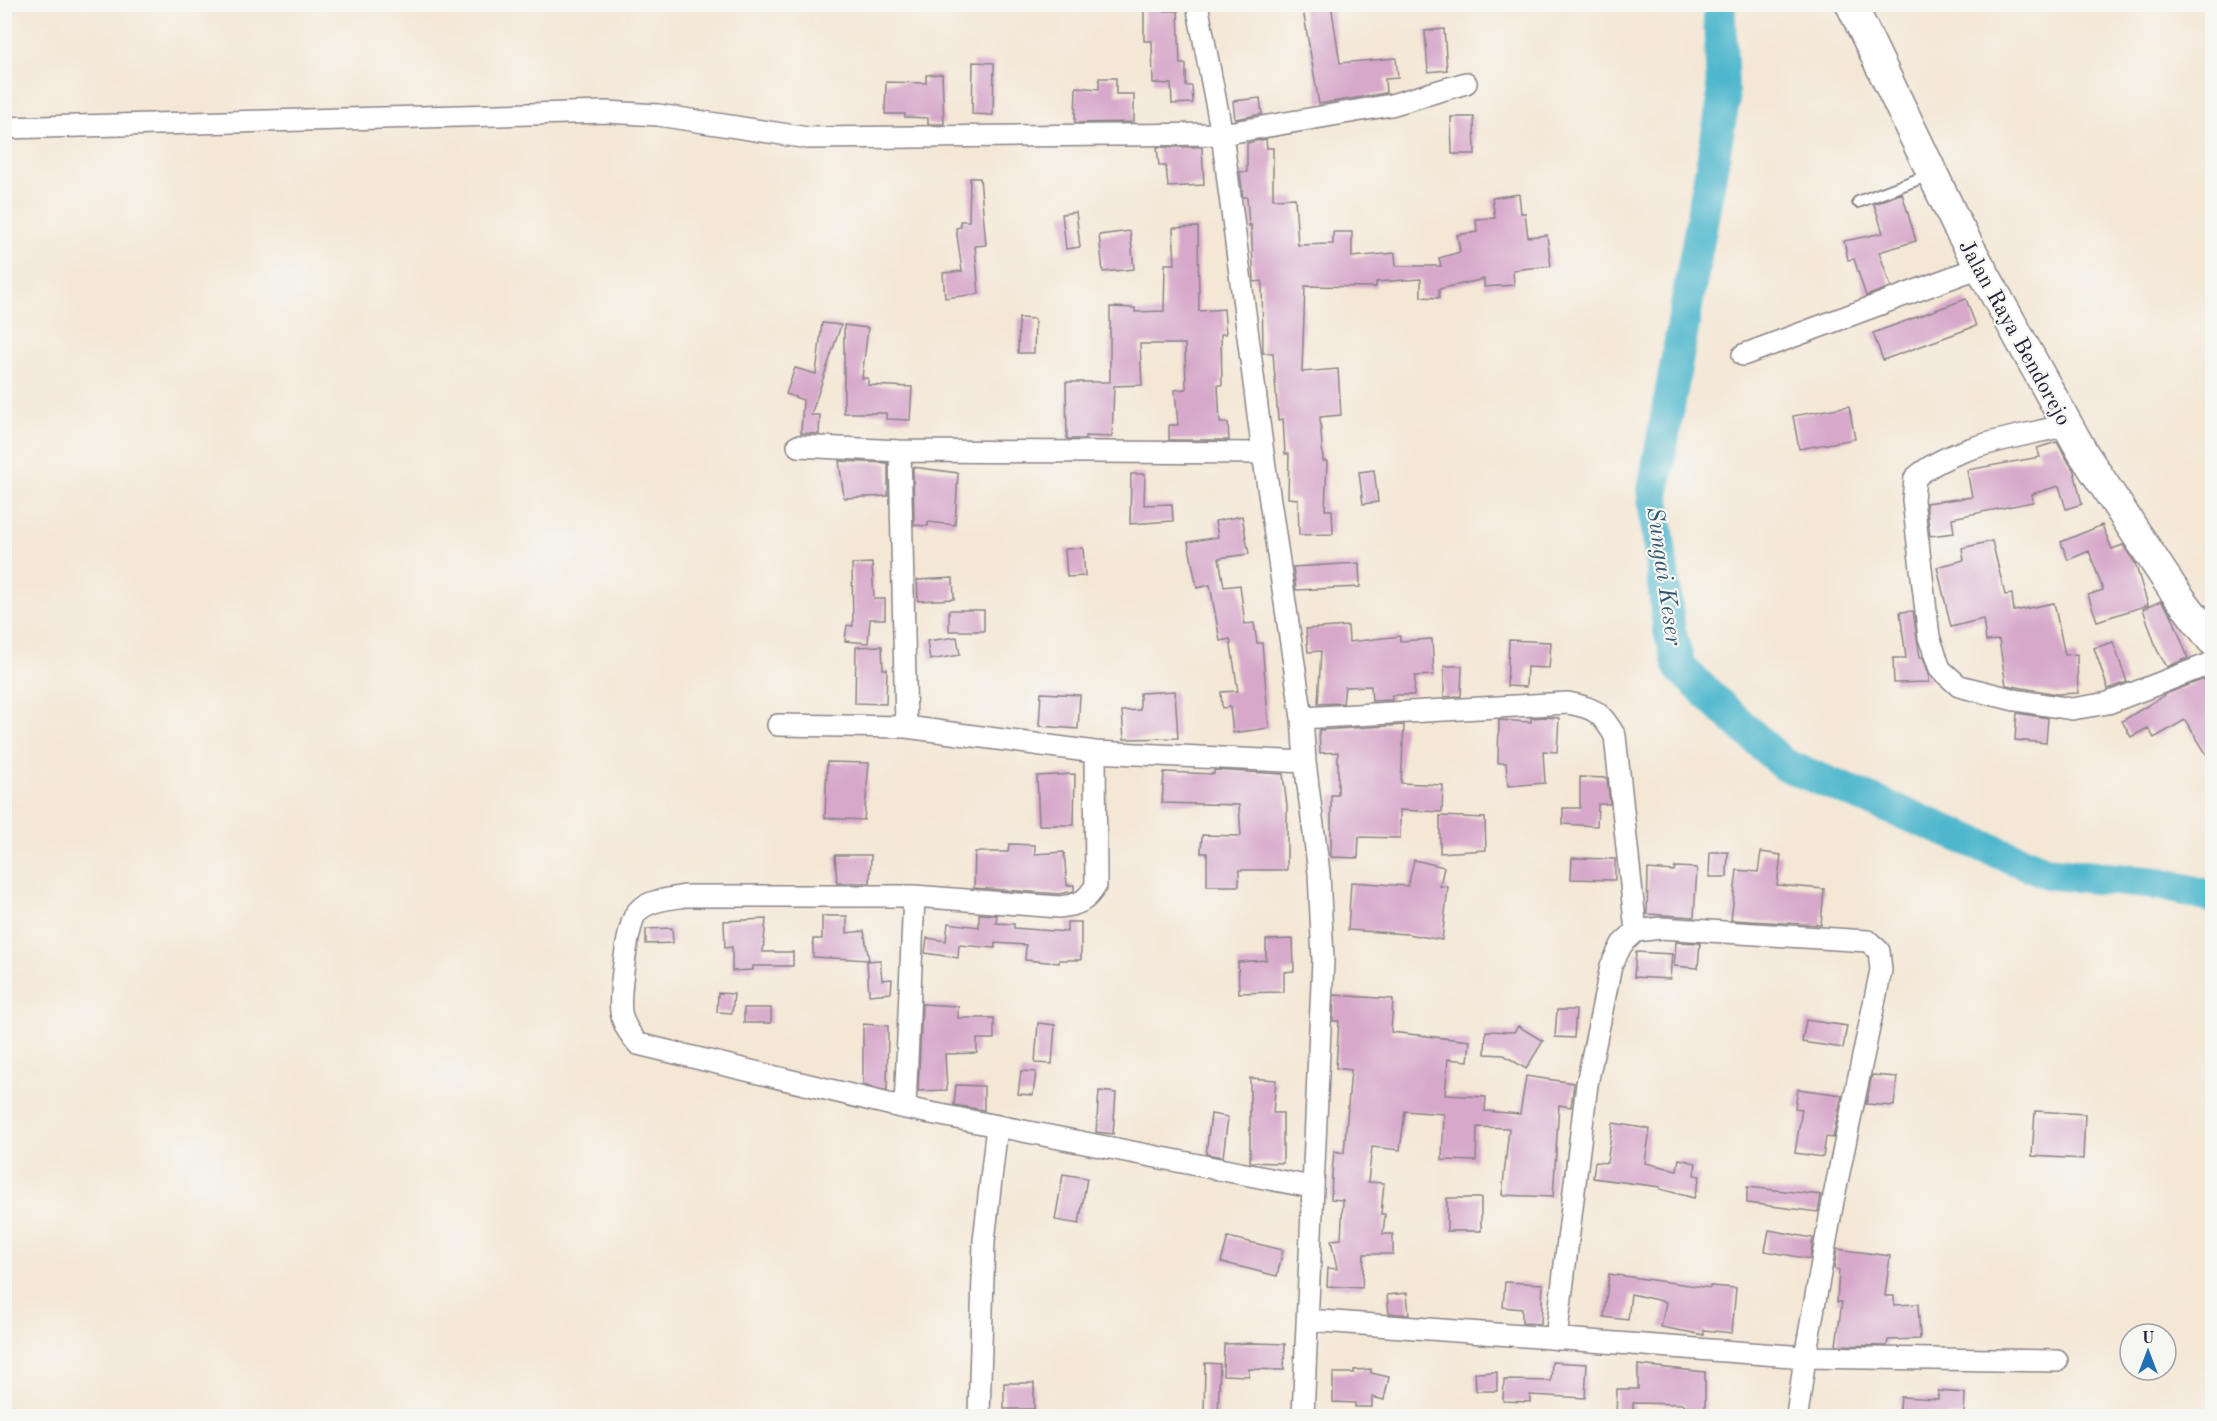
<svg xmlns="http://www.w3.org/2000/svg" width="2217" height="1421" font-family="'Old Standard TT',serif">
<rect width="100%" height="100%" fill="#f6f6f2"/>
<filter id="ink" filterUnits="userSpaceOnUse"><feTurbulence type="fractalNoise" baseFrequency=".0167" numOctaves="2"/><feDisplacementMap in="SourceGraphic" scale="12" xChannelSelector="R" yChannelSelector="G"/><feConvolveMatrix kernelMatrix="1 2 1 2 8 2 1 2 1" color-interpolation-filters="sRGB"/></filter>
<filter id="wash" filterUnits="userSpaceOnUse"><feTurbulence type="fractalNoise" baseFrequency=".008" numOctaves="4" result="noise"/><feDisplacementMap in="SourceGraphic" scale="24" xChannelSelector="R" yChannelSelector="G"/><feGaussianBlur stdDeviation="1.35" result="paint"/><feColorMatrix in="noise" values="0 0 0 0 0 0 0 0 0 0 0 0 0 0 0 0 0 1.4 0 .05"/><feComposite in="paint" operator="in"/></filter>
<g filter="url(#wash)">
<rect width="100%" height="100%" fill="#f4e7d5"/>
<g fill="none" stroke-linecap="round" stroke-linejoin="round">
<path stroke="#4fb7cd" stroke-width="33" d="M 1719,4 L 1723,103 L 1653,493 L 1669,629 L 1680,668 L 1783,764 L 2049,873 L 2162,884 L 2212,897"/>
</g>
<g id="blocks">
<path fill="#d7a8ca" d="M 1144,4 L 1161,4 L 1162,11 L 1178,11 L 1180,64 L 1186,64 L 1186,86 L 1192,86 L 1193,103 L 1172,104 L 1171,84 L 1153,83 L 1152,41 L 1144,41 Z
M 1302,4 L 1331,4 L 1340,63 L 1396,58 L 1398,78 L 1385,79 L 1386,93 L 1319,104 Z
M 1444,29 L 1447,70 L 1428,72 L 1425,31 Z
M 973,62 L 994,63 L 993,115 L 972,114 Z
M 942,74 L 944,124 L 928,124 L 928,118 L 905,117 L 905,114 L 885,114 L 886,82 L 926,83 L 926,75 Z
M 1099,78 L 1116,78 L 1116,94 L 1134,94 L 1134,122 L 1075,123 L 1076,87 L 1099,89 Z
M 1260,98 L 1262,114 L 1235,119 L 1233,101 Z
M 1451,117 L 1474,117 L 1475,154 L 1452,154 Z
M 1266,139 L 1267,148 L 1273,148 L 1273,199 L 1295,198 L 1298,245 L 1333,244 L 1333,232 L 1352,232 L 1352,257 L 1395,253 L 1396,266 L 1441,266 L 1439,258 L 1460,252 L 1457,235 L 1477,232 L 1476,219 L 1495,218 L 1492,198 L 1519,194 L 1521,213 L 1525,213 L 1528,237 L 1547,235 L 1551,266 L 1513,270 L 1514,285 L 1484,287 L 1484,279 L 1439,289 L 1439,298 L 1421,297 L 1421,279 L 1376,282 L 1376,287 L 1305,286 L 1302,372 L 1338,369 L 1341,415 L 1320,417 L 1323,461 L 1327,461 L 1325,510 L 1332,510 L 1333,534 L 1299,535 L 1298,499 L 1288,498 L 1289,454 L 1285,454 L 1283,419 L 1278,420 L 1273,353 L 1263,353 L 1262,281 L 1254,282 L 1251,225 L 1249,226 L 1247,197 L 1243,197 L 1240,172 L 1247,172 L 1247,143 Z
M 1157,147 L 1202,147 L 1204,185 L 1168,187 L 1166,166 L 1159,166 Z
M 970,178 L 980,178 L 986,245 L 975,246 L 979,294 L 945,298 L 943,273 L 962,271 L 956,228 L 961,227 L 960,221 L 969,221 Z
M 1902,193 L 1916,241 L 1879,252 L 1891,287 L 1866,296 L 1854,259 L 1848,260 L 1844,241 L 1883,233 L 1874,204 Z
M 1076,212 L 1080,247 L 1066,249 L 1062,214 Z
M 1198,227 L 1199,311 L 1224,309 L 1226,334 L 1221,334 L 1222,385 L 1218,385 L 1220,423 L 1228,423 L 1229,440 L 1169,440 L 1169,425 L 1178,425 L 1175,390 L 1186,389 L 1185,344 L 1140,344 L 1142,385 L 1114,386 L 1112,437 L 1085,436 L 1085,439 L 1067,439 L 1066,382 L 1110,382 L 1110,307 L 1135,308 L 1135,312 L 1164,311 L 1165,264 L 1175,264 L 1173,228 Z
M 1130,231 L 1134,269 L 1103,272 L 1099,235 Z
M 1966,299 L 1976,326 L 1883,360 L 1873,333 Z
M 1019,318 L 1035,319 L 1034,353 L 1018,353 Z
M 822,323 L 841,325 L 811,415 L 820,415 L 819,434 L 801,433 L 803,400 L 786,394 L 795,368 L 816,374 Z
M 844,325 L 868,328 L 862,378 L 868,378 L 868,385 L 912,387 L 910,420 L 886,419 L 886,413 L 844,413 Z
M 1849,406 L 1855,439 L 1799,449 L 1793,416 Z
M 2057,442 L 2074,471 L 2082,504 L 2066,509 L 2059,486 L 2032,494 L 2033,502 L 1952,518 L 1954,533 L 1930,536 L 1926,503 L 1972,497 L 1967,470 L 2040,457 L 2037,448 Z
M 839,461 L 888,463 L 888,496 L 844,498 Z
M 913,467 L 958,473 L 955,525 L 928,522 L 928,526 L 914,525 Z
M 1374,470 L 1378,502 L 1363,504 L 1359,472 Z
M 1131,474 L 1145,474 L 1144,505 L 1172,504 L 1173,521 L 1130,524 Z
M 1242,516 L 1249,554 L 1219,558 L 1224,587 L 1240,585 L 1245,624 L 1254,623 L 1257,643 L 1262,643 L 1269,728 L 1233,733 L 1230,707 L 1222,708 L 1221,692 L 1238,691 L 1230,639 L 1220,641 L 1210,585 L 1197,588 L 1188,542 L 1218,537 L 1215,521 Z
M 2102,525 L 2112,549 L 2123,545 L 2135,563 L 2148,605 L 2097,621 L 2088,595 L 2103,590 L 2089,551 L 2068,560 L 2061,542 Z
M 1992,541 L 2005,595 L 2012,594 L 2014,611 L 2054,603 L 2065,655 L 2077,654 L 2078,693 L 2057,694 L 2006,685 L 1999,640 L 1986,641 L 1983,619 L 1951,627 L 1937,567 L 1964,560 L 1962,548 Z
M 1083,548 L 1085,576 L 1067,577 L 1065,549 Z
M 872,563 L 874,599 L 885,599 L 885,619 L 870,619 L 868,643 L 845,641 L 847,625 L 853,626 L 852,564 Z
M 1359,563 L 1360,587 L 1296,590 L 1293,567 Z
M 953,578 L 954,599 L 918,601 L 917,580 Z
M 2161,601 L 2172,616 L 2188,658 L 2167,667 L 2157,650 L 2143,609 Z
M 949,610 L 984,610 L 984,631 L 949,631 Z
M 1913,611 L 1920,657 L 1923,657 L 1929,674 L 1929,682 L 1894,683 L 1893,658 L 1906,658 L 1900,612 Z
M 1348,626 L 1349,642 L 1400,636 L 1400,641 L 1432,639 L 1434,675 L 1415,676 L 1414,695 L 1392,695 L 1392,700 L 1372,701 L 1371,686 L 1345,687 L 1343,703 L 1318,704 L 1321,651 L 1308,652 L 1306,629 Z
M 957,637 L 960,655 L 930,660 L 927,641 Z
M 1509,640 L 1551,642 L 1549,668 L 1527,667 L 1526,687 L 1507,686 Z
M 2113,642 L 2127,682 L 2108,689 L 2094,648 Z
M 882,646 L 883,669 L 887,669 L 886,704 L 855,703 L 856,647 Z
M 1444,666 L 1462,666 L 1461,696 L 1444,697 Z
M 2212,676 L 2212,763 L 2185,720 L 2154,738 L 2148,728 L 2131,737 L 2122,721 L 2168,693 Z
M 1175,691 L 1178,738 L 1124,739 L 1122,711 L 1140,710 L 1140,693 Z
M 1041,693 L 1080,695 L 1078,729 L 1039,726 Z
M 2017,713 L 2048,718 L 2046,743 L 2015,740 Z
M 1545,717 L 1559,718 L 1557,752 L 1543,751 L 1545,783 L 1508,786 L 1506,763 L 1498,763 L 1499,720 L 1531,722 L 1531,718 Z
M 1404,725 L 1401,783 L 1443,785 L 1442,812 L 1400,810 L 1400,838 L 1359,837 L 1358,858 L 1331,857 L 1331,795 L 1338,795 L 1338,752 L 1320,753 L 1319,730 Z
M 827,762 L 869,763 L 864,820 L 825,818 Z
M 1214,770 L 1283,774 L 1287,806 L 1287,870 L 1239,870 L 1239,886 L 1207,886 L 1207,853 L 1201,853 L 1202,835 L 1241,836 L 1239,805 L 1162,803 L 1164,772 L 1214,774 Z
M 1075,774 L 1074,825 L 1039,825 L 1037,776 Z
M 1580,777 L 1607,778 L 1610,804 L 1598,804 L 1597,826 L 1563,824 L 1563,808 L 1580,808 Z
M 1440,816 L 1485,818 L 1486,850 L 1440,853 Z
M 1009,844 L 1035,845 L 1035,854 L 1064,852 L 1067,885 L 1074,885 L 1074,891 L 1059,894 L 974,888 L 975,852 L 1008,852 Z
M 1710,852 L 1728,852 L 1727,877 L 1709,877 Z
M 1761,852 L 1781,855 L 1777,885 L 1824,889 L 1821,925 L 1731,920 L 1737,870 L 1758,872 Z
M 835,855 L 871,855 L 870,883 L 837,883 Z
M 1572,858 L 1615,859 L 1615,880 L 1571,879 Z
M 1414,860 L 1444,867 L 1440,886 L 1448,887 L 1442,940 L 1407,934 L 1348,930 L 1351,882 L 1408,886 Z
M 1675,867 L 1697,868 L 1694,917 L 1647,914 L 1648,869 L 1674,871 Z
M 979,914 L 997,915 L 996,923 L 1014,924 L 1014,928 L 1067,932 L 1067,922 L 1081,922 L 1081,960 L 1059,960 L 1059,963 L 1025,960 L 1026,945 L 995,943 L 995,948 L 959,945 L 958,958 L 925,953 L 927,938 L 946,941 L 948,923 L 979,927 Z
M 822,916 L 847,916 L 847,933 L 864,931 L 869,960 L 813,957 L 813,939 L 822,939 Z
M 766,919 L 763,952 L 793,952 L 793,966 L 753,966 L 753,970 L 732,971 L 732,947 L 725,948 L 724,921 Z
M 672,928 L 673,943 L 646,944 L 646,929 Z
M 1293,939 L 1294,971 L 1284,972 L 1284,992 L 1239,993 L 1238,962 L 1266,960 L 1266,940 Z
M 1676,942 L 1700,943 L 1698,968 L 1674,966 Z
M 1636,952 L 1672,954 L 1670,979 L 1634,977 Z
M 880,960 L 882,980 L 892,979 L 891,993 L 869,995 L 867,961 Z
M 718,993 L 734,994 L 732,1013 L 717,1012 Z
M 1334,995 L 1393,999 L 1391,1032 L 1470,1041 L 1468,1061 L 1448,1059 L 1445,1095 L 1486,1097 L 1485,1111 L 1520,1114 L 1526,1076 L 1574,1083 L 1571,1107 L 1559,1105 L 1553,1197 L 1502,1195 L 1509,1128 L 1477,1127 L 1476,1161 L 1442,1160 L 1444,1114 L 1405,1111 L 1400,1150 L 1372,1147 L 1368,1182 L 1384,1183 L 1381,1214 L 1385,1214 L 1383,1234 L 1393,1234 L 1393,1254 L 1364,1254 L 1362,1288 L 1327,1286 L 1328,1268 L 1337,1269 L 1331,1240 L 1341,1239 L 1343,1200 L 1331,1199 L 1332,1173 L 1334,1151 L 1344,1153 L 1351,1070 L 1336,1068 L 1339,1021 L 1333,1021 Z
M 922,1004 L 958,1006 L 958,1018 L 994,1018 L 994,1039 L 977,1039 L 977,1053 L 945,1054 L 947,1090 L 918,1091 Z
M 744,1008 L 771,1008 L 771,1023 L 744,1023 Z
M 1557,1010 L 1576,1010 L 1574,1038 L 1555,1037 Z
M 1806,1020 L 1847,1026 L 1843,1048 L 1802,1042 Z
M 1038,1023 L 1055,1025 L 1052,1064 L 1035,1063 Z
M 863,1024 L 888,1026 L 887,1091 L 863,1085 Z
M 1518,1026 L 1543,1041 L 1526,1069 L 1504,1055 L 1485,1054 L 1486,1031 L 1514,1032 Z
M 1021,1071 L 1036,1072 L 1033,1095 L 1018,1094 Z
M 1872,1075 L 1897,1077 L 1894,1106 L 1866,1104 Z
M 1250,1078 L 1276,1080 L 1273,1113 L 1283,1113 L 1283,1163 L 1250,1162 Z
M 956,1085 L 984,1086 L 984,1110 L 954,1105 Z
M 1798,1089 L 1842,1095 L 1833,1138 L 1826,1137 L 1823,1157 L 1795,1153 L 1802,1109 L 1795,1108 Z
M 1099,1091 L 1116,1093 L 1113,1134 L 1096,1132 Z
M 2035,1111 L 2085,1114 L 2083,1159 L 2032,1156 Z
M 1211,1114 L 1228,1117 L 1223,1157 L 1206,1154 Z
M 1613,1123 L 1650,1129 L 1645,1163 L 1677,1170 L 1679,1159 L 1696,1163 L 1694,1175 L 1700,1176 L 1694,1198 L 1660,1189 L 1660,1187 L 1593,1178 L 1595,1162 L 1607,1163 Z
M 1063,1174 L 1087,1178 L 1079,1224 L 1055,1220 Z
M 1747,1187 L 1821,1195 L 1818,1212 L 1747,1203 Z
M 1447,1198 L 1481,1198 L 1481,1231 L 1447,1231 Z
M 1769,1230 L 1813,1238 L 1810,1259 L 1765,1251 Z
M 1228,1237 L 1283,1250 L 1277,1276 L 1221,1262 Z
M 1837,1249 L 1890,1256 L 1885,1296 L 1894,1296 L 1894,1305 L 1918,1304 L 1920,1339 L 1888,1340 L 1887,1346 L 1836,1345 L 1842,1302 L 1837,1302 L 1839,1270 L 1834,1269 Z
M 1609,1274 L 1710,1288 L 1710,1286 L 1736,1288 L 1732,1333 L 1704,1330 L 1704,1335 L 1661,1327 L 1666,1302 L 1631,1294 L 1628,1320 L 1604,1317 Z
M 1505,1282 L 1543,1284 L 1541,1324 L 1522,1323 L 1522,1309 L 1503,1307 Z
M 1407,1293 L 1409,1315 L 1389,1313 L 1387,1295 Z
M 1254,1343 L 1285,1344 L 1284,1370 L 1249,1369 L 1249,1376 L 1223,1375 L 1224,1344 Z
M 1552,1362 L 1587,1364 L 1585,1398 L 1530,1395 L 1530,1402 L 1503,1401 L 1504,1380 L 1551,1381 Z
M 1205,1363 L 1220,1364 L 1218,1416 L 1204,1416 Z
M 1638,1365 L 1705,1372 L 1705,1416 L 1684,1416 L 1684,1404 L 1633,1403 L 1633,1416 L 1616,1416 L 1617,1389 L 1638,1389 Z
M 1371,1369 L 1371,1373 L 1389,1377 L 1384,1400 L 1372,1397 L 1372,1407 L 1355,1407 L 1355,1403 L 1333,1402 L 1333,1373 L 1354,1373 L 1354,1370 Z
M 1497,1372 L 1497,1391 L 1476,1391 L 1475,1373 Z
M 1004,1383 L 1034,1383 L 1034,1409 L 1004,1409 Z
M 1938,1391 L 1965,1393 L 1964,1416 L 1899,1416 L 1901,1397 L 1938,1399 Z"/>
</g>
</g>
<g filter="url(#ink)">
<use href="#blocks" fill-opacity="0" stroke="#8b8488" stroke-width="1.5"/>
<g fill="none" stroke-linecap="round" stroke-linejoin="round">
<g stroke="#8b8488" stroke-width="14">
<path id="lane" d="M 1858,202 L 1932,174"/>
</g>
<g stroke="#8b8488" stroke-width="24">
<path id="street" d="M 1197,4 L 1222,134 L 1263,453 L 1302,718 L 1305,762 L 1319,873 L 1323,960 L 1303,1416
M 4,128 L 607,112 L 658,115 L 808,138 L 1222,134 L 1391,105 L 1466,83
M 1743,355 L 1980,267
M 2067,425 C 2020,437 1952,445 1915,478 L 1913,500 L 1929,637 L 1940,669 L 1959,686 L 2015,700 L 2072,709 L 2108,703 L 2212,663
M 798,446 L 900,451 L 1263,453
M 900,451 L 906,727
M 1302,718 L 1568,703 C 1595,708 1601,712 1615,736 L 1636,931
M 778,725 L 906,727 L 1095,752 L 1305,762
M 1095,752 L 1096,885 C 1086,902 1078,905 1059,907 L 914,896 L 685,896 C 669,899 648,900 637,912 C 627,923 619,996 621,1012 C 623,1025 630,1034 638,1044 L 905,1108 L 1311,1187
M 905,1108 L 914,896
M 1308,1320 L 1805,1357 L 1797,1416
M 1556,1339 L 1587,1084 L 1611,966 L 1622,944 L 1636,931 L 1661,928 L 1868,941 L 1879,951 L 1881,970 L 1833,1201 L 1805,1357 L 2057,1361
M 979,1416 L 984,1241 L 997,1126"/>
</g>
<g stroke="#8b8488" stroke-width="33">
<path id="secondary" d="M 1851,4 L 1957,225 L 2083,453 L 2173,589 L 2212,640"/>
</g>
<use href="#lane" stroke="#fff" stroke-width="10"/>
<use href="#street" stroke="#fff" stroke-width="21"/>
<use href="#secondary" stroke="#fff" stroke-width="30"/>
</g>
</g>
<g text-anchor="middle" stroke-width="4.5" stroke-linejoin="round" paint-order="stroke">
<g font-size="22" fill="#22223b" stroke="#f6f6f2">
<text transform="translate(2016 332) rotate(61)" y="8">Jalan Raya Bendorejo</text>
</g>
<g font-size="24" font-style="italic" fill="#32566e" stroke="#f6f6f2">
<text transform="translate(1665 576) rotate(82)" y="8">Sungai Keser</text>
</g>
</g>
<rect width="2217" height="1421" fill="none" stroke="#f6f6f2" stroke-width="24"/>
<g transform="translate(2148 1352)"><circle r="28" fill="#f6f6f2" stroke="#a1a1a9" stroke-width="1.5"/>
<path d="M0-4.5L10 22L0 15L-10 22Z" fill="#1f6fb2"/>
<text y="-9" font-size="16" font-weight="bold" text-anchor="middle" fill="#22223b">U</text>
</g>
</svg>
